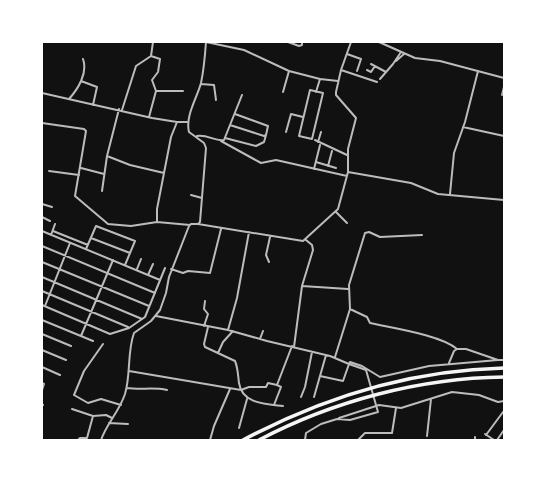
<svg xmlns="http://www.w3.org/2000/svg" width="546" height="482" font-family="Figtree,sans-serif">
<rect width="100%" height="100%" fill="#111"/>
<g fill="none" stroke-linecap="round" stroke-linejoin="round">
<path stroke="#bcbcbc" stroke-width="2" d="M 176,42 L 206,42 L 244,50 L 289,71 L 320,79 L 338,81
M 288,42 L 299,46 L 302,45 L 302,42
M 379,42 L 415,58 L 440,61 L 504,78
M 347,54 L 361,59 L 357,71
M 151,56 L 160,59 L 158,72 L 152,80 L 156,91
M 396,61 L 404,54
M 371,64 L 386,72
M 341,70 L 377,82
M 367,70 L 371,72 L 375,66
M 380,79 L 393,64 L 401,52
M 81,81 L 97,87 L 93,105
M 201,84 L 214,85 L 216,100
M 310,90 L 323,93 L 312,139 L 299,136 Z
M 283,92 L 289,71
M 316,92 L 320,79
M 42,93 L 152,118 L 177,122 L 188,122
M 502,95 L 504,87
M 69,99 C 78,89 88,73 83,59
M 122,110 L 136,66 L 151,56 L 153,42
M 149,117 L 156,91 L 183,91
M 42,123 L 84,129 L 86,131 L 75,196 L 108,224 L 131,226 L 157,222 L 190,225
M 230,125 L 264,136 L 266,135 L 268,126 L 235,114
M 463,127 L 504,136
M 286,132 L 291,114 L 303,117
M 197,136 C 207,134 216,142 224,140 L 242,95
M 225,138 L 256,146 L 264,142 L 266,135
M 315,140 L 347,155
M 221,141 L 261,163 L 276,160 L 347,176
M 318,142 L 321,132
M 107,156 L 130,165 L 164,173
M 316,162 L 336,168
M 328,166 L 332,151
M 81,168 L 104,174
M 314,169 L 320,145
M 49,171 L 79,175
M 348,172 L 348,149 L 356,118 L 336,95 L 336,92 L 341,70 L 351,42
M 102,191 L 107,156 L 119,109
M 450,194 L 454,153 L 465,122 L 478,71
M 191,195 L 202,198
M 42,204 L 52,207
M 336,212 L 347,223
M 42,217 L 50,221
M 157,222 L 157,209 L 171,137 L 177,122
M 198,224 L 303,241 L 338,209 L 348,172 L 411,183 L 438,194 L 504,200
M 42,231 L 160,280
M 53,231 L 88,245
M 51,235 L 55,224
M 422,235 L 380,237 L 369,232 L 365,233 L 349,285 L 350,309 L 367,317 L 370,323 C 392,328 441,335 457,349
M 91,238 L 130,253
M 42,246 L 155,293
M 86,249 L 96,226 L 135,241 L 125,265
M 42,262 L 149,306
M 269,262 L 266,255 L 270,237
M 137,269 L 141,259
M 171,269 L 183,273 L 188,271 L 210,273 L 221,229
M 148,275 L 153,264
M 42,277 L 142,319
M 302,286 L 348,289
M 42,291 L 128,327
M 42,305 L 110,334 L 129,328 L 145,317 L 165,268
M 45,306 L 70,243
M 156,316 L 228,330 L 267,341 L 330,356 L 349,364 L 350,362 L 362,366 L 380,377 L 429,366 L 498,360
M 42,320 L 93,341
M 204,326 L 208,314 L 204,309 L 205,301
M 208,327 L 204,344 L 205,347 L 235,361 C 238,368 238,376 239,383 C 242,404 266,404 283,406
M 228,330 L 237,298 L 249,232
M 42,334 L 71,346
M 81,336 L 113,260
M 260,339 L 263,331
M 103,344 L 84,371 L 74,395 L 88,403 L 101,399 L 121,405
M 294,347 L 302,286 L 313,250 L 312,245 L 306,240
M 42,350 L 66,360
M 218,353 L 223,342 L 233,331
M 335,357 L 350,309
M 449,363 L 454,351 L 457,349 L 466,349 L 498,360 L 504,360
M 42,367 L 60,375
M 129,371 L 241,390 L 249,387 L 266,387 L 268,383 L 277,385
M 42,383 L 44,384 L 42,390
M 127,388 C 141,390 154,387 167,390
M 301,397 L 305,387 L 312,352
M 314,397 L 326,355
M 42,404 L 43,405
M 274,405 L 281,387 L 277,385 L 292,346
M 72,409 L 93,416 L 106,415 L 112,418
M 339,418 L 379,405 L 401,408 L 452,392 L 479,395 L 498,402 L 504,401
M 109,423 L 128,424
M 239,428 L 247,399
M 485,434 L 494,440
M 486,435 L 503,412 L 504,413
M 427,436 L 431,399
M 78,440 L 80,438 L 87,438 L 93,416
M 101,440 C 107,423 119,412 125,394 C 131,374 127,352 134,333 L 151,321 L 160,310 L 166,293 L 169,277 L 189,226 L 191,224 L 198,224 L 200,222 L 206,148 L 204,143 L 189,132 C 185,116 197,98 201,83 C 204,69 205,56 206,42
M 210,440 L 214,426 L 230,389
M 305,440 L 306,433 L 321,424 L 337,419 L 350,420 L 378,412 L 366,370 L 349,364 L 343,381 L 320,376
M 358,440 L 365,433 L 392,433 L 396,408
M 475,440 L 475,437
M 497,440 L 504,430"/>
<path stroke="#f5f5f5" stroke-width="3.5" d="M 243,440 C 324,397 412,370 504,368
M 259,440 C 333,401 420,378 504,377"/>
</g>
<rect width="546" height="482" fill="none" stroke="#ffffff" stroke-width="86"/>
</svg>
